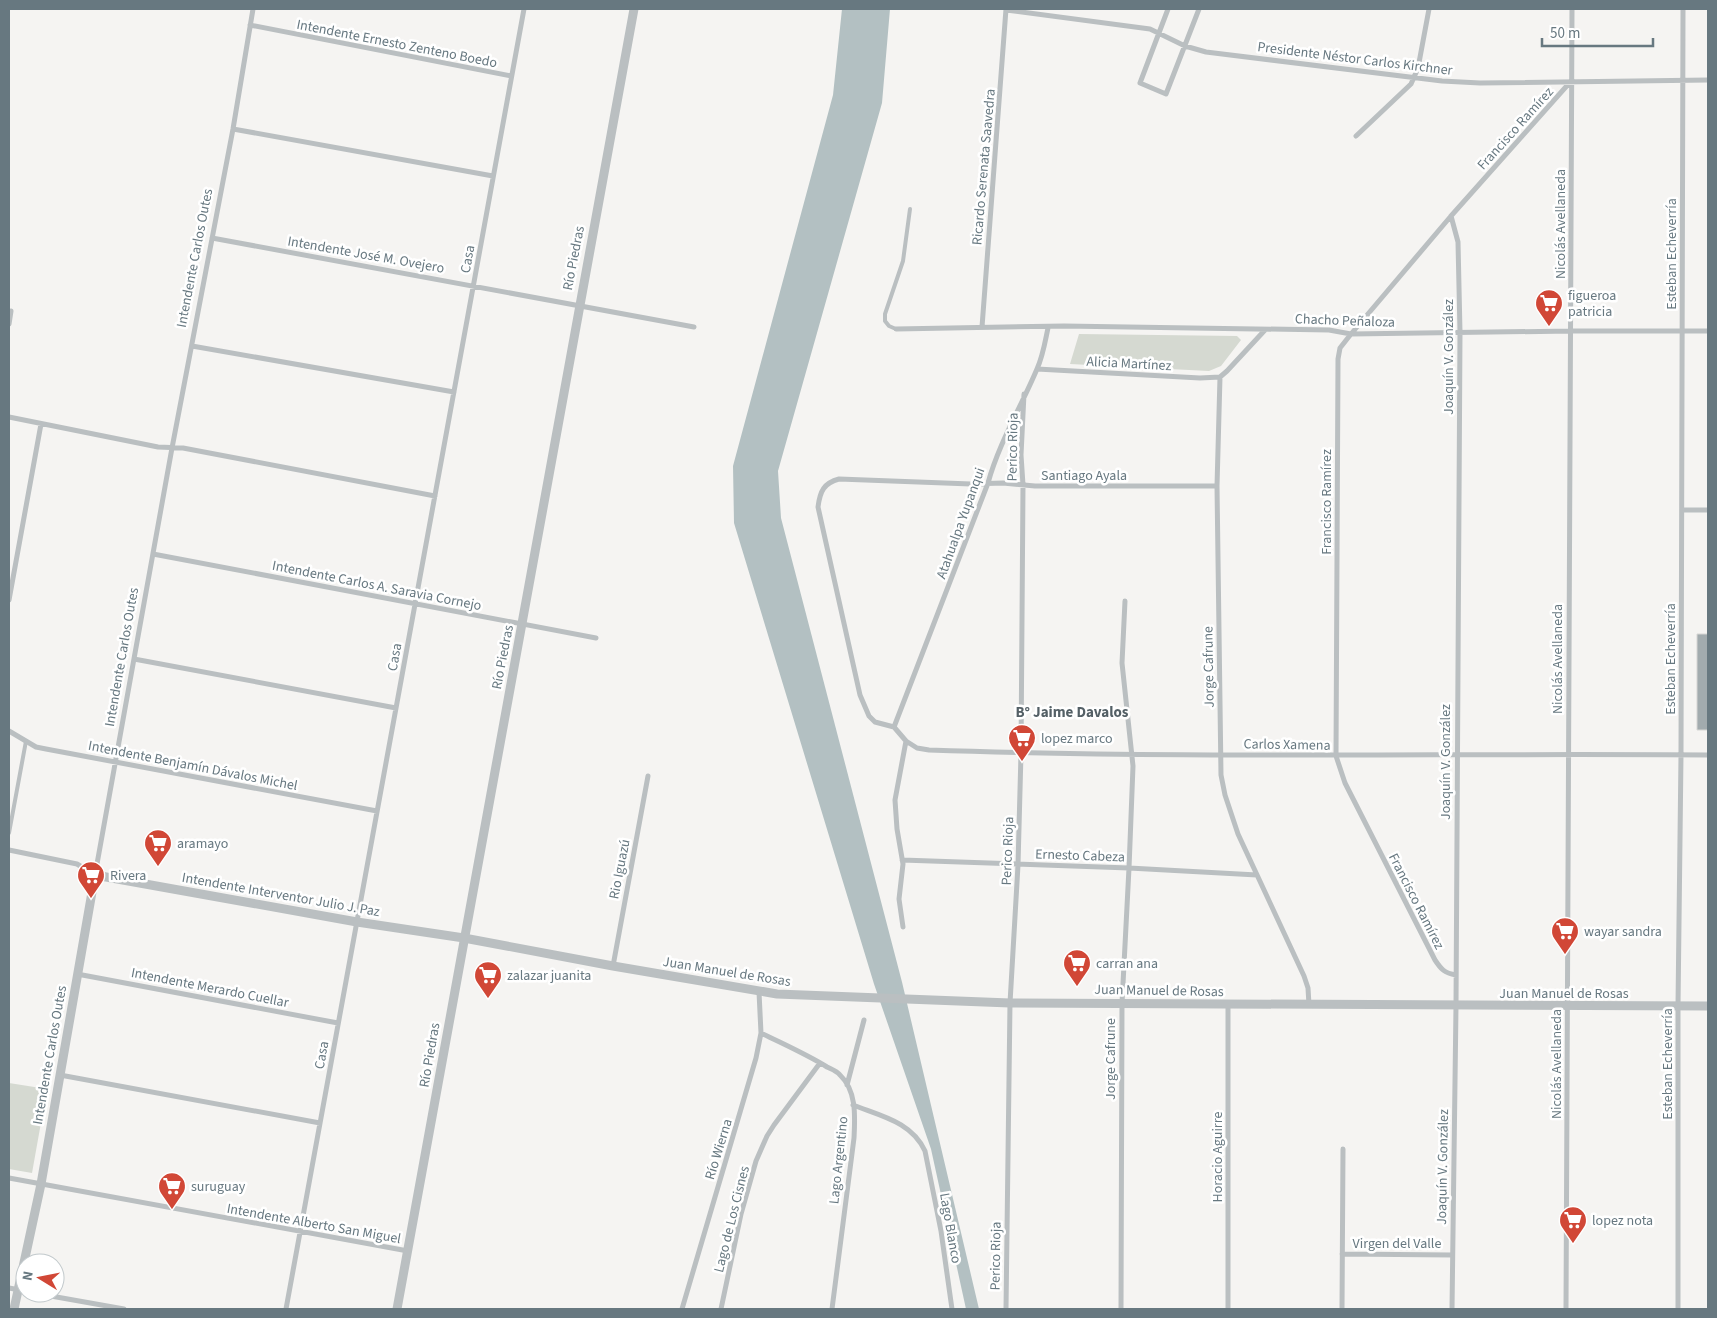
<svg xmlns="http://www.w3.org/2000/svg" width="1717" height="1318" font-family="'Source Sans 3',sans-serif">
<rect width="100%" height="100%" fill="#f5f4f2"/>
<path fill="#d5d9d1" d="M 1079,334 L 1237,336 L 1241,340 L 1221,366 L 1209,371 L 1070,364 Z
M 9,1083 L 47,1089 L 32,1173 L 9,1169 Z"/>
<path fill="#b3c0c2" d="M 842,9 L 890,9 L 882,103 L 778,471 L 781,518 L 902,982 L 979,1309 L 966,1309 L 931,1149 L 874,984 L 734,523 L 733,466 L 833,95 Z"/>
<path fill="#a2abae" stroke="#d6d6d4" d="M 1697,634 L 1708,634 L 1708,730 L 1697,730 Z"/>
<g fill="none" stroke-linecap="round" stroke-linejoin="round">
<path stroke="#babfc1" stroke-width="4" d="M 896,329 L 889,326 L 885,321 L 885,314 L 903,261 L 910,209
M 9,833 L 26,741"/>
<path stroke="#babfc1" stroke-width="5" d="M 1168,9 L 1140,83 L 1166,94 L 1199,9
M 1006,10 L 1150,29 L 1185,46 L 1206,52 L 1442,81 L 1480,83 L 1708,80
M 250,25 L 511,76
M 233,129 L 493,176
M 1356,136 L 1411,84 L 1418,68 L 1429,9
M 1451,216 L 1458,242 L 1460,332 L 1456,1006 L 1452,1309
M 212,238 L 694,327
M 9,324 L 11,311
M 982,327 L 1006,9
M 896,329 L 1064,326 L 1329,330 L 1351,334 L 1571,331 L 1708,331
M 1265,330 L 1227,371 L 1220,377 L 1217,486 L 1221,775 L 1225,795 L 1238,834 L 1304,976 L 1308,988 L 1309,1005
M 192,346 L 454,392
M 1037,369 L 1200,378 L 1220,377
M 9,417 L 158,447 L 183,448 L 435,496
M 1217,486 L 1035,486 L 1003,483 L 971,484 L 839,479 C 824,483 820,491 818,507 L 860,695 L 869,716 L 875,722 L 894,727 L 906,741 L 917,748 L 929,750 C 1189,759 1448,753 1708,755
M 1682,510 L 1708,510
M 153,554 L 596,638
M 9,600 L 41,424
M 134,659 L 396,708
M 894,727 L 988,483 C 999,443 1021,407 1037,369 C 1043,356 1045,342 1048,328
M 9,731 L 36,747 L 46,749 L 377,811
M 9,850 L 77,864 L 95,875 L 172,448 L 233,129 L 253,9
M 902,860 L 1129,868 L 1257,875
M 903,927 L 899,899 L 903,864 L 897,829 L 895,800 L 906,741
M 613,966 L 648,776
M 77,974 L 338,1023
M 1456,975 C 1444,973 1441,969 1435,960 L 1345,783 L 1336,756 L 1338,359 L 1340,348 L 1351,334 L 1451,216 L 1572,80
M 1228,1004 L 1228,1309
M 761,1033 C 783,1044 806,1054 827,1067 C 831,1069 837,1071 840,1075 C 857,1091 855,1117 854,1138 L 832,1309
M 60,1075 L 320,1123
M 847,1085 L 864,1020
M 853,1105 C 881,1116 912,1122 925,1151 L 941,1231 L 952,1309
M 9,1178 L 408,1251
M 1342,1254 L 1452,1255
M 9,1288 L 25,1291
M 34,1293 L 124,1309
M 286,1309 L 524,9
M 682,1309 L 756,1058 L 761,1033 L 759,992
M 721,1309 L 741,1214 L 756,1161 L 767,1136 L 774,1125 L 820,1063
M 1006,1309 L 1010,1003 L 1018,865 L 1021,753 L 1023,485 L 1021,455 L 1024,394
M 1121,1309 L 1122,1003 L 1129,868 L 1133,766 L 1122,663 L 1125,601
M 1342,1309 L 1343,1149
M 1566,1309 L 1572,9
M 1678,1309 L 1678,1006 L 1681,755 L 1683,9"/>
<path stroke="#babfc1" stroke-width="9" d="M 14,1309 L 41,1184 L 95,875 L 357,922 L 464,938 L 613,966 L 777,994 L 1010,1003 L 1708,1006
M 397,1309 L 634,9"/>
</g>
<defs>
<g id="supermarket-pin" transform="scale(1.4375)"><path d="M0 17L-7.5 6A9.5 9.5 0 1 1 7.5 6Z" fill="#d14736" stroke="#fff"/><path d="M-6-5.5h2.5l.6 2H6L4.5 2H-2.5L-4.4-4H-6ZM-1.5 3.2a1.3 1.3 0 1 0 .1 0ZM3 3.2a1.3 1.3 0 1 0 .1 0Z" fill="#fff"/></g>
</defs>
<g fill-rule="evenodd">
<use href="#supermarket-pin" x="1549" y="303"/>
<use href="#supermarket-pin" x="1022" y="738"/>
<use href="#supermarket-pin" x="158" y="843"/>
<use href="#supermarket-pin" x="91" y="875"/>
<use href="#supermarket-pin" x="1565" y="931"/>
<use href="#supermarket-pin" x="1077" y="963"/>
<use href="#supermarket-pin" x="488" y="975"/>
<use href="#supermarket-pin" x="172" y="1186"/>
<use href="#supermarket-pin" x="1573" y="1220"/>
</g>
<g text-anchor="middle" stroke-width="5" stroke-linejoin="round" paint-order="stroke">
<g font-size="14" fill="#677880" stroke="#fff">
<text transform="translate(397 43) rotate(11)" y="5">Intendente Ernesto Zenteno Boedo</text>
<text transform="translate(1355 58) rotate(7)" y="5">Presidente Néstor Carlos Kirchner</text>
<text transform="translate(1515 128) rotate(-48)" y="5">Francisco Ramírez</text>
<text transform="translate(983 167) rotate(-85)" y="5">Ricardo Serenata Saavedra</text>
<text transform="translate(1560 224) rotate(-90)" y="5">Nicolás Avellaneda</text>
<text transform="translate(366 254) rotate(10)" y="5">Intendente José M. Ovejero</text>
<text transform="translate(1671 254) rotate(-90)" y="5">Esteban Echeverría</text>
<text transform="translate(194 258) rotate(-79)" y="5">Intendente Carlos Outes</text>
<text transform="translate(573 258) rotate(-79)" y="5">Río Piedras</text>
<text transform="translate(467 259) rotate(-80)" y="5">Casa</text>
<text transform="translate(1345 320) rotate(2)" y="5">Chacho Peñaloza</text>
<text transform="translate(1448 357) rotate(-90)" y="5">Joaquín V. González</text>
<text transform="translate(1129 363) rotate(3)" y="5">Alicia Martínez</text>
<text transform="translate(1012 447) rotate(-89)" y="5">Perico Rioja</text>
<text x="1084" y="480">Santiago Ayala</text>
<text transform="translate(1326 502) rotate(-90)" y="5">Francisco Ramírez</text>
<text transform="translate(960 523) rotate(-70)" y="5">Atahualpa Yupanqui</text>
<text transform="translate(377 585) rotate(11)" y="5">Intendente Carlos A. Saravia Cornejo</text>
<text transform="translate(121 657) rotate(-80)" y="5">Intendente Carlos Outes</text>
<text transform="translate(394 657) rotate(-80)" y="5">Casa</text>
<text transform="translate(502 657) rotate(-79)" y="5">Río Piedras</text>
<text transform="translate(1557 659) rotate(-90)" y="5">Nicolás Avellaneda</text>
<text transform="translate(1670 659) rotate(-90)" y="5">Esteban Echeverría</text>
<text transform="translate(1208 667) rotate(-91)" y="5">Jorge Cafrune</text>
<text transform="translate(1287 744) rotate(1)" y="5">Carlos Xamena</text>
<text transform="translate(1445 762) rotate(-90)" y="5">Joaquín V. González</text>
<text transform="translate(193 765) rotate(11)" y="5">Intendente Benjamín Dávalos Michel</text>
<text transform="translate(1007 851) rotate(-88)" y="5">Perico Rioja</text>
<text transform="translate(1080 855) rotate(2)" y="5">Ernesto Cabeza</text>
<text transform="translate(619 869) rotate(-79)" y="5">Rio Iguazú</text>
<text transform="translate(281 894) rotate(10)" y="5">Intendente Interventor Julio J. Paz</text>
<text transform="translate(1417 901) rotate(63)" y="5">Francisco Ramírez</text>
<text transform="translate(727 971) rotate(9)" y="5">Juan Manuel de Rosas</text>
<text transform="translate(210 987) rotate(11)" y="5">Intendente Merardo Cuellar</text>
<text transform="translate(1159 990) rotate(1)" y="5">Juan Manuel de Rosas</text>
<text x="1564" y="998">Juan Manuel de Rosas</text>
<text transform="translate(49 1055) rotate(-80)" y="5">Intendente Carlos Outes</text>
<text transform="translate(321 1055) rotate(-80)" y="5">Casa</text>
<text transform="translate(429 1055) rotate(-80)" y="5">Río Piedras</text>
<text transform="translate(1110 1059) rotate(-90)" y="5">Jorge Cafrune</text>
<text transform="translate(1556 1064) rotate(-90)" y="5">Nicolás Avellaneda</text>
<text transform="translate(1667 1064) rotate(-90)" y="5">Esteban Echeverría</text>
<text transform="translate(718 1149) rotate(-73)" y="5">Río Wierna</text>
<text transform="translate(1217 1157) rotate(-90)" y="5">Horacio Aguirre</text>
<text transform="translate(838 1160) rotate(-84)" y="5">Lago Argentino</text>
<text transform="translate(1442 1167) rotate(-89)" y="5">Joaquín V. González</text>
<text transform="translate(731 1219) rotate(-76)" y="5">Lago de Los Cisnes</text>
<text transform="translate(314 1223) rotate(10)" y="5">Intendente Alberto San Miguel</text>
<text transform="translate(951 1228) rotate(80)" y="5">Lago Blanco</text>
<text x="1397" y="1248">Virgen del Valle</text>
<text transform="translate(995 1256) rotate(-89)" y="5">Perico Rioja</text>
</g>
<g font-size="14" fill="#677880" stroke="#fff" text-anchor="start">
<text x="1568" y="300">figueroa<tspan x="1568" dy="16">patricia</tspan></text>
<text x="1041" y="743">lopez marco</text>
<text x="177" y="848">aramayo</text>
<text x="110" y="880">Rivera</text>
<text x="1584" y="936">wayar sandra</text>
<text x="1096" y="968">carran ana</text>
<text x="507" y="980">zalazar juanita</text>
<text x="191" y="1191">suruguay</text>
<text x="1592" y="1225">lopez nota</text>
</g>
<g font-size="15" font-weight="bold" fill="#546066" stroke="#fff">
<text x="1072" y="717">B° Jaime Davalos</text>
</g>
</g>
<rect width="1717" height="1318" fill="none" stroke="#677880" stroke-width="20"/>
<g transform="translate(40 1278) rotate(280)"><circle r="24" fill="#ffffff" stroke="#c2c9cc"/>
<path d="M0-4L9 19L0 12L-9 19Z" fill="#d14736"/>
<text y="-8" font-size="14" font-weight="bold" text-anchor="middle" fill="#677880">N</text>
</g>
<path d="M1542 38v8h111v-8" fill="none" stroke="#677880" stroke-width="2.5"/>
<text x="1550" y="38" font-size="15" fill="#677880" stroke="#ffffff" stroke-width="4" paint-order="stroke">50 m</text>
</svg>
